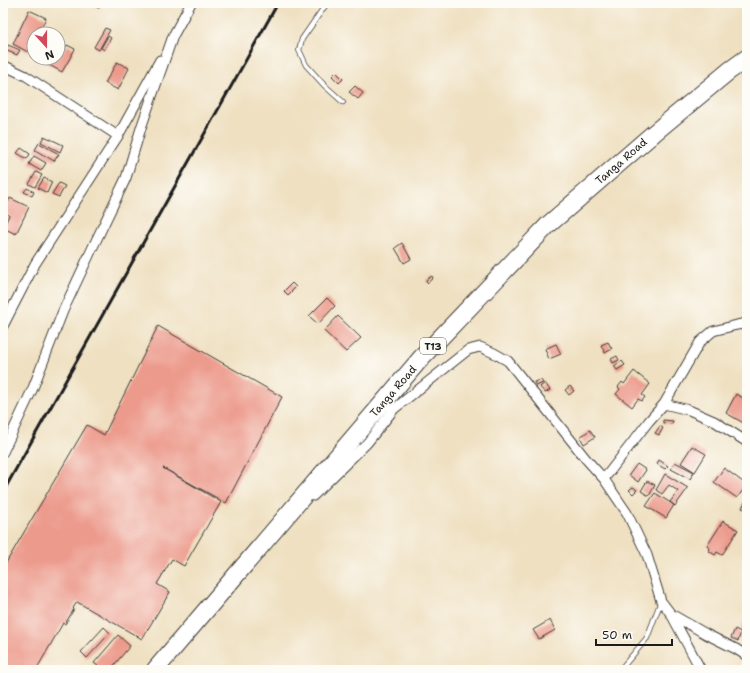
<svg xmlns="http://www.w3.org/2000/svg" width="750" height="673" font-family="'Shantell Sans',sans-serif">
<rect width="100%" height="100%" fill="#fdfcf7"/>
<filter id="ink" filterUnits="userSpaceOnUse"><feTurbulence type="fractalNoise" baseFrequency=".025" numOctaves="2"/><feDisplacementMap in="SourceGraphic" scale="8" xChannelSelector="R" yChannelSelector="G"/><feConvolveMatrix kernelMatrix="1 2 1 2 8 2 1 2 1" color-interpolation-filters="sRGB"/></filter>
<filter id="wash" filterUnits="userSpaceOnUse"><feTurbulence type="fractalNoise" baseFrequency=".012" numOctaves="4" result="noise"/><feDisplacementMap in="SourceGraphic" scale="16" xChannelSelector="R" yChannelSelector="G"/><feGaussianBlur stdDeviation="0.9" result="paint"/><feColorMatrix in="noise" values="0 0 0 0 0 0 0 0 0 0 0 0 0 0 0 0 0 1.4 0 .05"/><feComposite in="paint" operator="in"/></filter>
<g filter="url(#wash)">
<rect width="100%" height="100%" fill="#efe0c1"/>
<g id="blocks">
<path fill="#ec9a8b" d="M 89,3 L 102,3 L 99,8 Z
M 29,10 L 46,18 L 42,26 L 40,25 L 36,34 L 34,34 L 34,40 L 28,52 L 13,44 Z
M 105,28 L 110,30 L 99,50 L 94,47 Z
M 108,36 L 111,38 L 104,50 L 101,48 Z
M 8,45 L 20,50 L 17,55 L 5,50 Z
M 67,45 L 75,49 L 62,72 L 42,61 L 44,58 L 58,58 L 58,51 L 62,53 Z
M 117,62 L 129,68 L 118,90 L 105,83 Z
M 336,72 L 343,79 L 339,83 L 332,76 Z
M 355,86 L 363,93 L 358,99 L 349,92 Z
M 44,136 L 63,145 L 60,152 L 41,142 Z
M 39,143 L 59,154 L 54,161 L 35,150 Z
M 21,148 L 30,154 L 27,159 L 17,153 Z
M 34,156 L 46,163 L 41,171 L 29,164 Z
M 36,172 L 42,175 L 35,187 L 29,184 Z
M 44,178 L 52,182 L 47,193 L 38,188 Z
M 59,183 L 65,186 L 59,197 L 52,194 Z
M 27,188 L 34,192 L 32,196 L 24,192 Z
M 10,198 L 29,207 L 16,234 L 3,228 L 9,215 L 3,212 Z
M 402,243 L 411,259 L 404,263 L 395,248 Z
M 432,276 L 433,278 L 427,283 L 426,280 Z
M 292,283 L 296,287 L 288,295 L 284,291 Z
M 327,298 L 335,306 L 318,324 L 309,316 Z
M 338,316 L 361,338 L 346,352 L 324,331 Z
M 158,326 L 282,397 L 226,503 L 163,468 L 221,502 L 184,566 L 172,559 L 157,584 L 170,592 L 142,639 L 77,602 L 73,608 L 74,609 L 65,624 L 63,623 L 36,670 L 3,670 L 3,568 L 87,425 L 104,435 Z
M 608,342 L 612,349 L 605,353 L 601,345 Z
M 556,344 L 561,354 L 549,359 L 545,349 Z
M 617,356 L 619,360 L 613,363 L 611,359 Z
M 622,361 L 625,365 L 617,370 L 614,366 Z
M 634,371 L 650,384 L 642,395 L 645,397 L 642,401 L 638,399 L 632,407 L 616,394 L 620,389 L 618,387 L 622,382 L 624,384 Z
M 541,380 L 543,383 L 536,386 L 534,382 Z
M 545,383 L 550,390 L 545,393 L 540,387 Z
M 570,386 L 574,391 L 569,395 L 565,390 Z
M 736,394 L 747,400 L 747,425 L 726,413 Z
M 663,420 L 673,421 L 672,424 L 663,423 Z
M 660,426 L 663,428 L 659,435 L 655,433 Z
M 590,430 L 595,437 L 584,444 L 580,437 Z
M 692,446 L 706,454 L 695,472 L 681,463 Z
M 659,460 L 668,466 L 665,469 L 657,464 Z
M 675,462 L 694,472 L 690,479 L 671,469 Z
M 637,464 L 646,470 L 638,482 L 629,475 Z
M 724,468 L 747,485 L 737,498 L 714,482 Z
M 665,474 L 688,488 L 675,506 L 670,502 L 678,491 L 669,485 L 662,494 L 656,490 Z
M 647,481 L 655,485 L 649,496 L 641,491 Z
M 633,487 L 637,490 L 633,494 L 629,490 Z
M 655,493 L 674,505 L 666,518 L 646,506 Z
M 747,498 L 747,510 L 742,508 Z
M 723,521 L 738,530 L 722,555 L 717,552 L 715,555 L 709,551 L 710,548 L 707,546 Z
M 747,614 L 747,640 L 742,638 L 746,630 L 741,629 Z
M 550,620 L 555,630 L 539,639 L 533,630 Z
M 104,627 L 110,633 L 87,658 L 81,652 Z
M 735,629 L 741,632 L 738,641 L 731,638 Z
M 118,635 L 130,646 L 110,670 L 103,670 L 94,663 Z"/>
</g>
</g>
<g filter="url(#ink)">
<use href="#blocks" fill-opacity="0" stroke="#3c3935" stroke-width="1"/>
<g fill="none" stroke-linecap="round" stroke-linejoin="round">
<g stroke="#3c3935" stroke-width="6">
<path id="lane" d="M 327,3 L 302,39 L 299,50 L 306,65 L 324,85 L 343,102
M 620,670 L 647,638 L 661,601"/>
</g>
<g stroke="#3c3935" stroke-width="11">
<path id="street" d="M 3,65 L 26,76 L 118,136
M 3,326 L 35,264 L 118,136 L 160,60
M 664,404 L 689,410 L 714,421 L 747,442
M 3,452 L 33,388 L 63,311 L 92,249 L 126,178 L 141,128 L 173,36 L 191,3
M 604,479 L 649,421 L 664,404 L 700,342 L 713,331 L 737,325 L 747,323
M 313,496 L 367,443 L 394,409 L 468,350 L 480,347 L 494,353 L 508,361 L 586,459 L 604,479 L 627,513 L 647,555 L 661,601 L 671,614 L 701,670
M 671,614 L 706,634 L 736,649 L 747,656"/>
</g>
<g stroke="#3c3935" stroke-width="19">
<path id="highway" d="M 155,670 L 422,357 L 548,225 L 654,133 L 729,71 L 747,58"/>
</g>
<use href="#lane" stroke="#fff" stroke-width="4.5"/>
<use href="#street" stroke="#fff" stroke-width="9"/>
<use href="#highway" stroke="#fff" stroke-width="17"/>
<path stroke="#1c1c1c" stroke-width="3" d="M 3,492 L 278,3"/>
</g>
</g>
<g text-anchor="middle" stroke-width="3" stroke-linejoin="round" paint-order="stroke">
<rect fill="#fdfcf7" stroke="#605f5e" stroke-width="1" x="420" y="338" width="26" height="16" rx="3"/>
<g font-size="10" font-weight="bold" fill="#1c1c1c">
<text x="433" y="350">T13</text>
</g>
<g font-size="11" fill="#1c1c1c" stroke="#fdfcf7">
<text transform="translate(621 161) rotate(-41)" y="4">Tanga Road</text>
<text transform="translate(393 391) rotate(-49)" y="4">Tanga Road</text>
</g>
</g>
<rect width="750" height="673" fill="none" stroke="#fdfcf7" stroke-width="16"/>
<g transform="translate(46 46) rotate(159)"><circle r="19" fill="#fdfcf7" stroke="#a3a29f"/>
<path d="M0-3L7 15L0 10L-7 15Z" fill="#d1495b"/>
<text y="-6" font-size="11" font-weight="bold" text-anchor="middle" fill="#1c1c1c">N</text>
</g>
<path d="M596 639v6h76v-6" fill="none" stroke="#1c1c1c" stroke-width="2"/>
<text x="602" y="639" font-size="12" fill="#1c1c1c" stroke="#fdfcf7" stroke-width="3" paint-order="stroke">50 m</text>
</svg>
